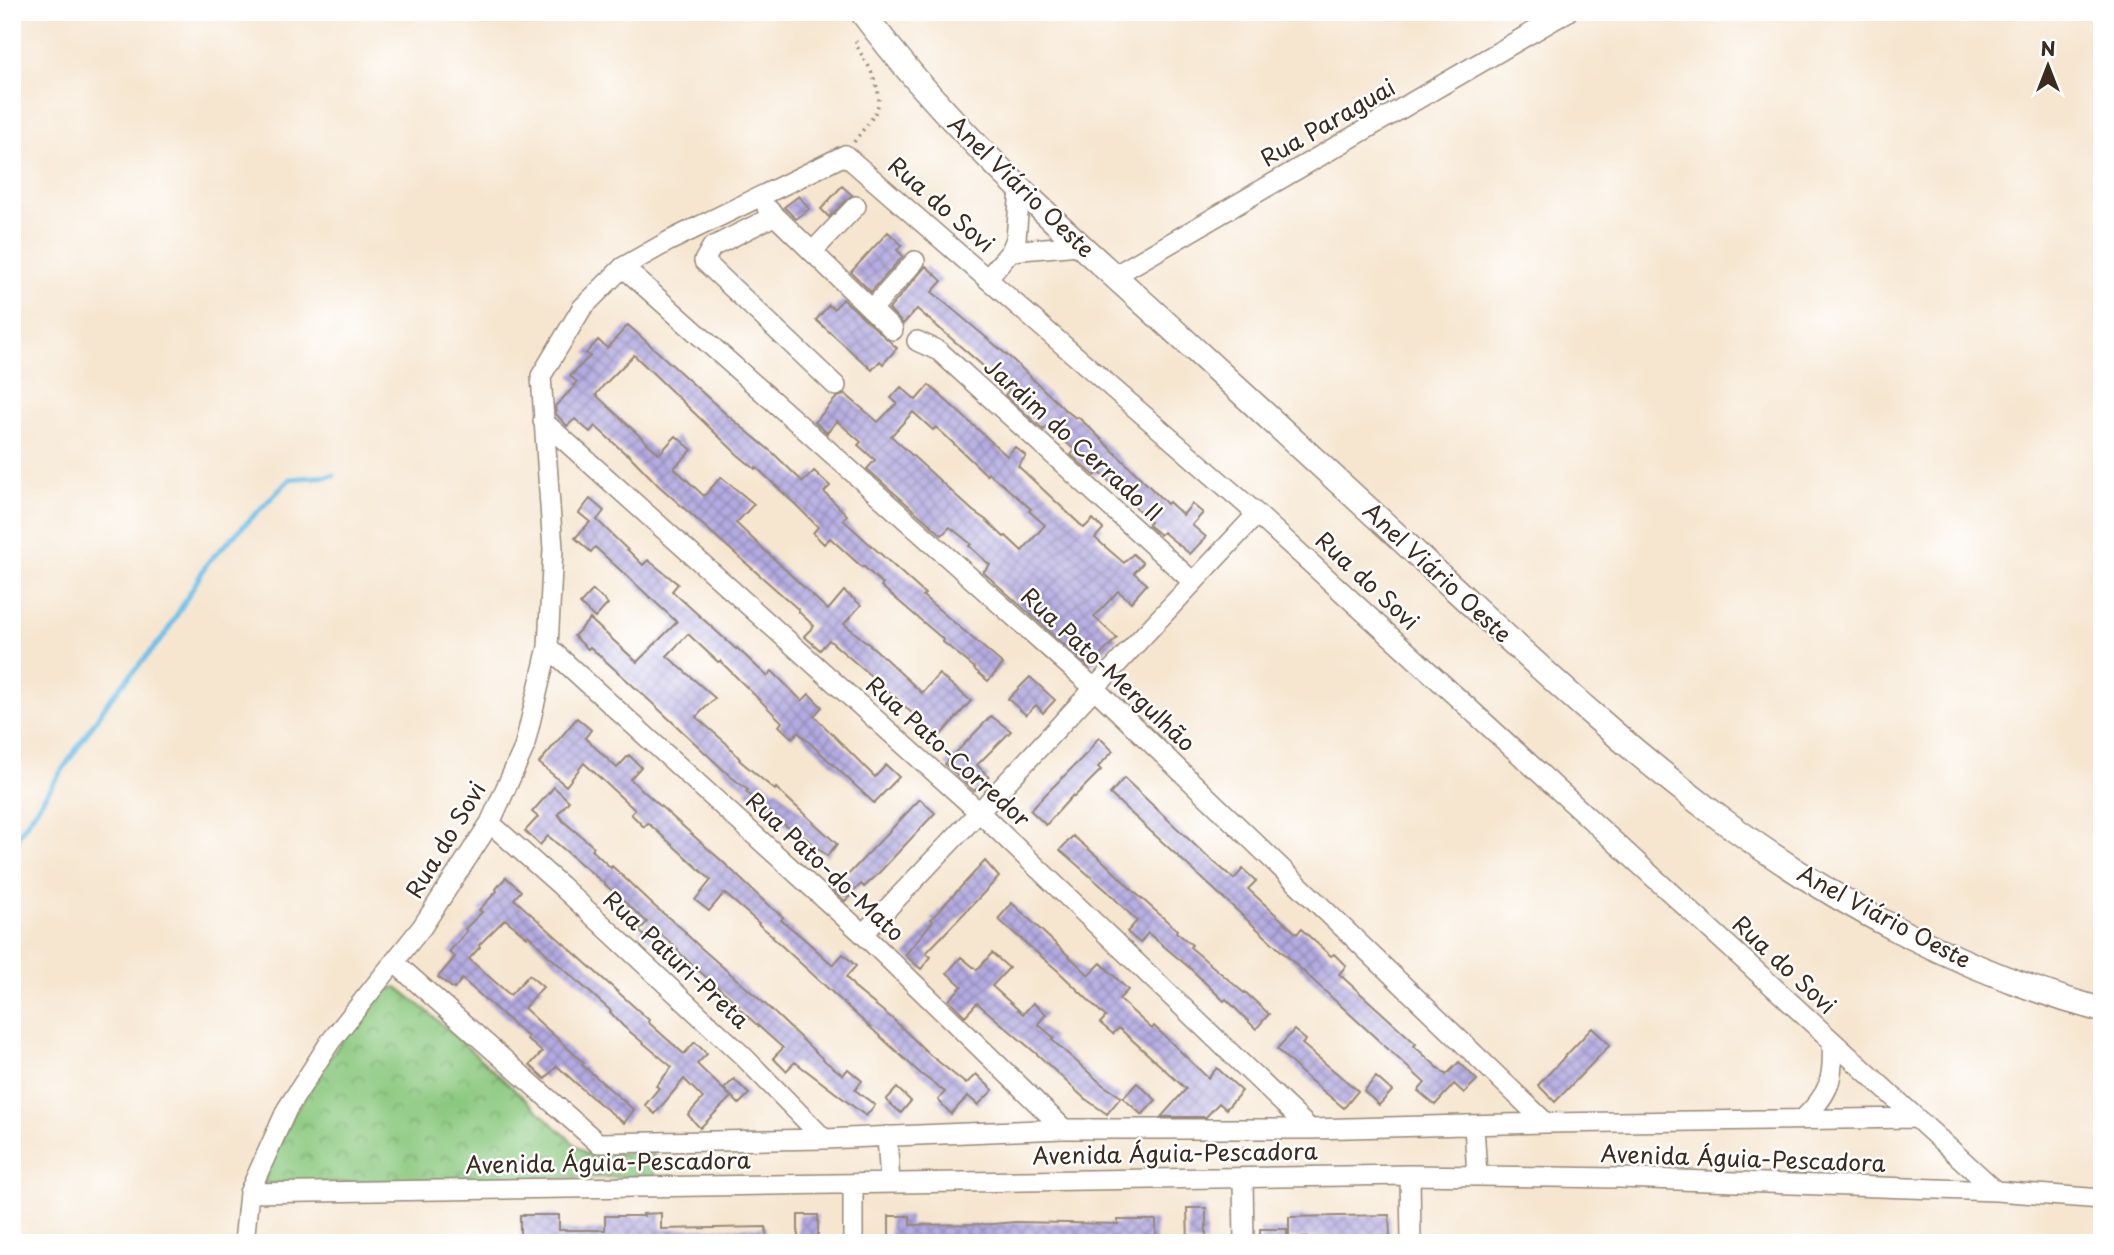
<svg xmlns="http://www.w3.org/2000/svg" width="2114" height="1255" font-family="'Playpen Sans',sans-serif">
<defs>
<pattern id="park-crowns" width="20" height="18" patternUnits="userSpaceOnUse" patternTransform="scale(1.75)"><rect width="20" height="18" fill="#8ac87e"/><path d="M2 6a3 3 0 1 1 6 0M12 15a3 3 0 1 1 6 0" fill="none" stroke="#72a367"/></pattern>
<pattern id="building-cross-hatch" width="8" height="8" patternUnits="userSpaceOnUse" patternTransform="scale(1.75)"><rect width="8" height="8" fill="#b3abe1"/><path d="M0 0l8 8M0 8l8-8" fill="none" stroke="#938bb6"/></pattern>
</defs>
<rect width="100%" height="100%" fill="#fff"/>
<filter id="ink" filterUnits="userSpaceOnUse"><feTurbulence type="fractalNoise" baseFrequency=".0143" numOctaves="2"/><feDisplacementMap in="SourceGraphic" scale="14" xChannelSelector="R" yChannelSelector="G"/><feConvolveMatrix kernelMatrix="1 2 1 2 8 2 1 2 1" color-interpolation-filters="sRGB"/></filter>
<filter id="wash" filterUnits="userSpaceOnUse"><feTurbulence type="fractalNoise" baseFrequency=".00686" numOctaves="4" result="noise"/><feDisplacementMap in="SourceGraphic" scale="28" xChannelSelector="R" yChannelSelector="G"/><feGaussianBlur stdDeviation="1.57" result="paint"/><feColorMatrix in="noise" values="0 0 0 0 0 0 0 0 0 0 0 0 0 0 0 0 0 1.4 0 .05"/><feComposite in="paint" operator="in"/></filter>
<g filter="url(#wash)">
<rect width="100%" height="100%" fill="#f6e6d0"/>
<path fill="url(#park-crowns)" stroke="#62794e" stroke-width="2" d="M 397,987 L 427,1011 L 585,1153 L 654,1153 L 655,1176 L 262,1184 L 293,1115 L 322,1068 L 370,1003 L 385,990 Z"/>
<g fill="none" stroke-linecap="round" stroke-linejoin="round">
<path stroke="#6dc0e9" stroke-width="5" d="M 12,845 L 110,699 L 165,635 L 208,562 L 290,479 C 305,477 319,478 334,475"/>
</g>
<g id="blocks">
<path fill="url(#building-cross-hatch)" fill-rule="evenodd" d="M 842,186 L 852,195 L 829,217 L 821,209 Z
M 799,196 L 809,209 L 796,219 L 784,207 Z
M 888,232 L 902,245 L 897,250 L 903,256 L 871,292 L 851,272 Z
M 926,266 L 942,281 L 932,292 L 1013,360 L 1064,409 L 1076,418 L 1078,417 L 1091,429 L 1167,504 L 1169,502 L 1183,515 L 1192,504 L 1203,513 L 1192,525 L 1206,537 L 1190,554 L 1163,532 L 1160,535 L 1148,525 L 1150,522 L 1125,496 L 1099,472 L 1095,476 L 1071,455 L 1075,450 L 1047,426 L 1044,430 L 1005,395 L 1009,390 L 997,378 L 917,309 L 903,324 L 889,309 Z
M 843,299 L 897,348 L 883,364 L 880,361 L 872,370 L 816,320 L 829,305 L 834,309 Z
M 628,325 L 726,414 L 773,453 L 803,482 L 814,471 L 830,486 L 824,492 L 847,515 L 843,520 L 925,594 L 923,596 L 1003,664 L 988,681 L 974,669 L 975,668 L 943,642 L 944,640 L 881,586 L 883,584 L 863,566 L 862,567 L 830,538 L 824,544 L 813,533 L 818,527 L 796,505 L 756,467 L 755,469 L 738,455 L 634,355 L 603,386 L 596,395 L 659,454 L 676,436 L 692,450 L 674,468 L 704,496 L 721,477 L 754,504 L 736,523 L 828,610 L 844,591 L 861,605 L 844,624 L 876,650 L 922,693 L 939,674 L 971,701 L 938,738 L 894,696 L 829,640 L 820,650 L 804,636 L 814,626 L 798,611 L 799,610 L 659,486 L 627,453 L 626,454 L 595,426 L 590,432 L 575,419 L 567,426 L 556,414 L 555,406 L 575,386 L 573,385 L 577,382 L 570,376 L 590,356 L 586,353 L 598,340 L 607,348 Z
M 929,385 L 1007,456 L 1015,447 L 1026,456 L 1018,466 L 1084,528 L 1093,519 L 1103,529 L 1095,538 L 1124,563 L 1133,554 L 1143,563 L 1134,573 L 1147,584 L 1131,602 L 1118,591 L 1094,617 L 1117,638 L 1089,667 L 983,572 L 990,565 L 969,546 L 971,544 L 950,527 L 942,535 L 867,469 L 875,460 L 858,445 L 861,442 L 837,421 L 827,433 L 815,422 L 836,398 L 845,394 L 878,422 L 897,403 L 891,398 L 901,387 L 916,400 ZM 913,412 L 933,430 L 936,427 L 987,475 L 988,473 L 1002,484 L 1031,509 L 1029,511 L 1045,525 L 1022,551 L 1006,536 L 1004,537 L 986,520 L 973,511 L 891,436 Z
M 590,499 L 604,511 L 597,520 L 643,565 L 648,560 L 678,584 L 672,591 L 736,649 L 737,648 L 767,676 L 772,671 L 802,701 L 809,694 L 822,707 L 814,716 L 875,777 L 886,765 L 899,777 L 874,803 L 798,732 L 792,738 L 779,726 L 782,722 L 720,661 L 718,662 L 688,634 L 667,656 L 715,698 L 696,717 L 726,743 L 740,759 L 739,760 L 775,790 L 776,788 L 837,844 L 827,856 L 792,826 L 790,829 L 746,792 L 748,790 L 731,777 L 651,702 L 590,647 L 588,649 L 574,636 L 590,619 L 637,662 L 677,622 L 595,547 L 591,552 L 575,538 L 590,522 L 579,513 Z
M 593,590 L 608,604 L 595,618 L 580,604 Z
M 1030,677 L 1055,700 L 1043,713 L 1036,705 L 1026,715 L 1008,699 Z
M 991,716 L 1011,731 L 977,765 L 989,777 L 974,791 L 945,764 Z
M 577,718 L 591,730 L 585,738 L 617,768 L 629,755 L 641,767 L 630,779 L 723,862 L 768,905 L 783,917 L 781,920 L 802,937 L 833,965 L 843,954 L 856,966 L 846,977 L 857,990 L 894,1020 L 929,1054 L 966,1084 L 976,1074 L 993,1090 L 978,1105 L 968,1096 L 951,1114 L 938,1100 L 945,1092 L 921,1074 L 772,937 L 773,936 L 758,924 L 759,923 L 724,893 L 709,911 L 695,900 L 711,880 L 648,823 L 644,827 L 631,814 L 635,810 L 584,763 L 566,786 L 539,763 Z
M 1099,737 L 1113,751 L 1098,767 L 1101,770 L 1074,797 L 1073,795 L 1046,825 L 1030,810 L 1087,753 Z
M 1124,778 L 1198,848 L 1234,879 L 1243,869 L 1256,881 L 1248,889 L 1297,934 L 1301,929 L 1331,956 L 1334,954 L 1346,966 L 1339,974 L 1403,1032 L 1416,1044 L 1414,1046 L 1446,1075 L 1459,1062 L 1477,1080 L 1464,1093 L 1454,1084 L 1435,1105 L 1418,1091 L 1425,1083 L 1110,794 Z
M 554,787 L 569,801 L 558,814 L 563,821 L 594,847 L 592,850 L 611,868 L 612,866 L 653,905 L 686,932 L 685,933 L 700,947 L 766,1005 L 826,1062 L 843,1075 L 848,1069 L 862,1081 L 855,1090 L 875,1105 L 866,1116 L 795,1062 L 786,1071 L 773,1058 L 783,1048 L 737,1007 L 739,1005 L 691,964 L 677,950 L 678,949 L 658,932 L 650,941 L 639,931 L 647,922 L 600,880 L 548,836 L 540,845 L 525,831 L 538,817 L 532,812 Z
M 920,799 L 935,813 L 876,876 L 864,887 L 861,884 L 845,901 L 830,888 L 842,875 L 845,878 Z
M 1073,836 L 1105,863 L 1131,889 L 1177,930 L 1176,932 L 1192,945 L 1190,947 L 1244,993 L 1245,992 L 1269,1014 L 1256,1029 L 1226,999 L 1224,1001 L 1191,969 L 1148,933 L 1140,943 L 1127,932 L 1137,921 L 1107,891 L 1060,850 Z
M 985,861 L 999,877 L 926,953 L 931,957 L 921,969 L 905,955 L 933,921 L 931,919 Z
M 506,877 L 521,891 L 514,899 L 619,993 L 649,1020 L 648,1022 L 684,1054 L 695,1042 L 707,1054 L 697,1064 L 731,1097 L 700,1128 L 688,1115 L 703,1098 L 684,1079 L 655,1114 L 645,1105 L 659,1088 L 656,1086 L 672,1067 L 623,1026 L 610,1012 L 611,1011 L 549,956 L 528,935 L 527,937 L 505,919 L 479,945 L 480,947 L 469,959 L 510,995 L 529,975 L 543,987 L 524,1008 L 584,1063 L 582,1065 L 634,1110 L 624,1123 L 589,1095 L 557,1066 L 545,1079 L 530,1065 L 542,1052 L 527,1039 L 528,1037 L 462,979 L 454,989 L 438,977 L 455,957 L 449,952 L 467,931 L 465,929 L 482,912 L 479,910 L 497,891 L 496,889 Z
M 1012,903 L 1089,975 L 1101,963 L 1128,990 L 1119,999 L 1152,1029 L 1154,1026 L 1208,1078 L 1217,1068 L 1242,1091 L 1226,1109 L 1219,1103 L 1206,1117 L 1161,1117 L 1186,1089 L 1119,1028 L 1113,1034 L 1100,1023 L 1106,1017 L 1057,970 L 998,919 Z
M 992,953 L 1009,968 L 992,986 L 1023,1014 L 1033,1003 L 1046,1014 L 1038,1024 L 1054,1038 L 1052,1040 L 1103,1085 L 1121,1097 L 1107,1114 L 1084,1098 L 1038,1055 L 977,1003 L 965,1016 L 949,1000 L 962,986 L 947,973 L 961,957 L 977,970 Z
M 1592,1028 L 1610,1045 L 1555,1102 L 1538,1085 Z
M 1294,1030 L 1306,1040 L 1302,1044 L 1358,1091 L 1344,1108 L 1305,1076 L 1277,1049 Z
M 1376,1077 L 1392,1091 L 1379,1105 L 1364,1091 Z
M 734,1079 L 749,1094 L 739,1104 L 724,1089 Z
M 1137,1083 L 1156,1100 L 1142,1115 L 1123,1098 Z
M 897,1088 L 911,1101 L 901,1113 L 886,1100 Z
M 1187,1208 L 1206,1208 L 1206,1243 L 1188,1243 Z
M 661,1213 L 661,1229 L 766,1227 L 767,1243 L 520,1243 L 520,1215 L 559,1215 L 559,1230 L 605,1230 L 605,1216 L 644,1216 L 643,1214 Z
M 798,1215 L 818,1215 L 818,1243 L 798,1243 Z
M 1389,1215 L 1390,1236 L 1289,1238 L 1289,1217 Z
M 889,1216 L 910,1216 L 910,1225 L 993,1224 L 1015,1222 L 1118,1224 L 1118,1220 L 1156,1220 L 1156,1242 L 889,1243 Z
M 1260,1229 L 1287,1229 L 1287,1243 L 1260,1243 Z"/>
</g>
</g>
<g filter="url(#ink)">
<use href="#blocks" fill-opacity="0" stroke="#988877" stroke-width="2"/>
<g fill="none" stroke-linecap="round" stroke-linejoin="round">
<g stroke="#988877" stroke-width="22">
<path id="minor" d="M 767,208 L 893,330
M 774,216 L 712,247 L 704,261 L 836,386
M 1011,251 L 1079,245
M 812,252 L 856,206
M 623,267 L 1094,688 L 1546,1123
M 1114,276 L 1567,12
M 988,278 L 1011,251 L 1016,239 L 1020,189
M 872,309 L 915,261
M 917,341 L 939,351 L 1192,581
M 543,421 L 979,812 L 1310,1129
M 548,647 L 863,934 L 1064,1129
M 490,823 L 561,886 L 744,1057 L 824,1139
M 863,934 L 979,812 L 1257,514
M 394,962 L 598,1143 L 824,1139 L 1064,1129 L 1310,1129 L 1546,1123 L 1915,1118
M 1803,1119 C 1830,1093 1834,1079 1832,1042
M 1474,1125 L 1477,1176
M 887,1136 L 890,1183
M 1410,1175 L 1411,1243
M 1243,1178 L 1244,1243
M 853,1184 L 853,1243
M 249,1193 L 1410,1175 L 1619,1178 L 1996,1191 L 2102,1199
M 244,1243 L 249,1193 L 287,1109 L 330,1042 L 422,927 L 490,823 L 524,748 L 548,647 L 553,549 L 541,376 L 582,308 L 623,267 L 669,241 L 845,155 L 1257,514 L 1996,1191"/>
</g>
<g stroke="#988877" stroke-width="27">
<path id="major" d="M 862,12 C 935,110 1022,193 1113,275 C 1165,322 1216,369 1268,417 C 1327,471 1387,526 1446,581 C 1535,663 1624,747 1721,819 C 1835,904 1965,973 2102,1010"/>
</g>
<path stroke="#988877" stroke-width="3.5" stroke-dasharray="2 5" stroke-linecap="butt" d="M 854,142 C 877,110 888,108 869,67 C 863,56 857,50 855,37
M 1244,1162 L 1244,1145"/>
<use href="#minor" stroke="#fff" stroke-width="19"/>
<use href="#major" stroke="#fff" stroke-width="24"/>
</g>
</g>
<g text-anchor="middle" stroke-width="5" stroke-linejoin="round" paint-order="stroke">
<g font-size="23" fill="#3b2a1e" stroke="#fff">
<text transform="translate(1328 123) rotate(-30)" y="8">Rua Paraguai</text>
<text transform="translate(1021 187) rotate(44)" y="8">Anel Viário Oeste</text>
<text transform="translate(941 205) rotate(41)" y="8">Rua do Sovi</text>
<text transform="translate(1073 440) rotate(42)" y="8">Jardim do Cerrado II</text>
<text transform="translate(1437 573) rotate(43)" y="8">Anel Viário Oeste</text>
<text transform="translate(1367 581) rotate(43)" y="8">Rua do Sovi</text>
<text transform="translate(1108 670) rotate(43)" y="8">Rua Pato-Mergulhão</text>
<text transform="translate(948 752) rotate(42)" y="8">Rua Pato-Corredor</text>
<text transform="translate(446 840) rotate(-59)" y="8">Rua do Sovi</text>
<text transform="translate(825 867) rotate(43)" y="8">Rua Pato-do-Mato</text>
<text transform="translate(1884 917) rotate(28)" y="8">Anel Viário Oeste</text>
<text transform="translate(676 960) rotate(43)" y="8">Rua Paturi-Preta</text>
<text transform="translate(1784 965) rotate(43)" y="8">Rua do Sovi</text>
<text transform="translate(1175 1154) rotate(-1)" y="8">Avenida Águia-Pescadora</text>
<text transform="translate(1743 1159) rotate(2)" y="8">Avenida Águia-Pescadora</text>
<text transform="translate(608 1163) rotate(-1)" y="8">Avenida Águia-Pescadora</text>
</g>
</g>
<rect width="2114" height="1255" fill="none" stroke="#fff" stroke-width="42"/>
<g transform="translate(2048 66)" stroke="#ffffff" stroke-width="5" paint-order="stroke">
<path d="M0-5L12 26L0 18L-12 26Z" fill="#3b2a1e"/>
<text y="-10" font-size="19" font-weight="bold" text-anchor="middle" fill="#3b2a1e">N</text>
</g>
</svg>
